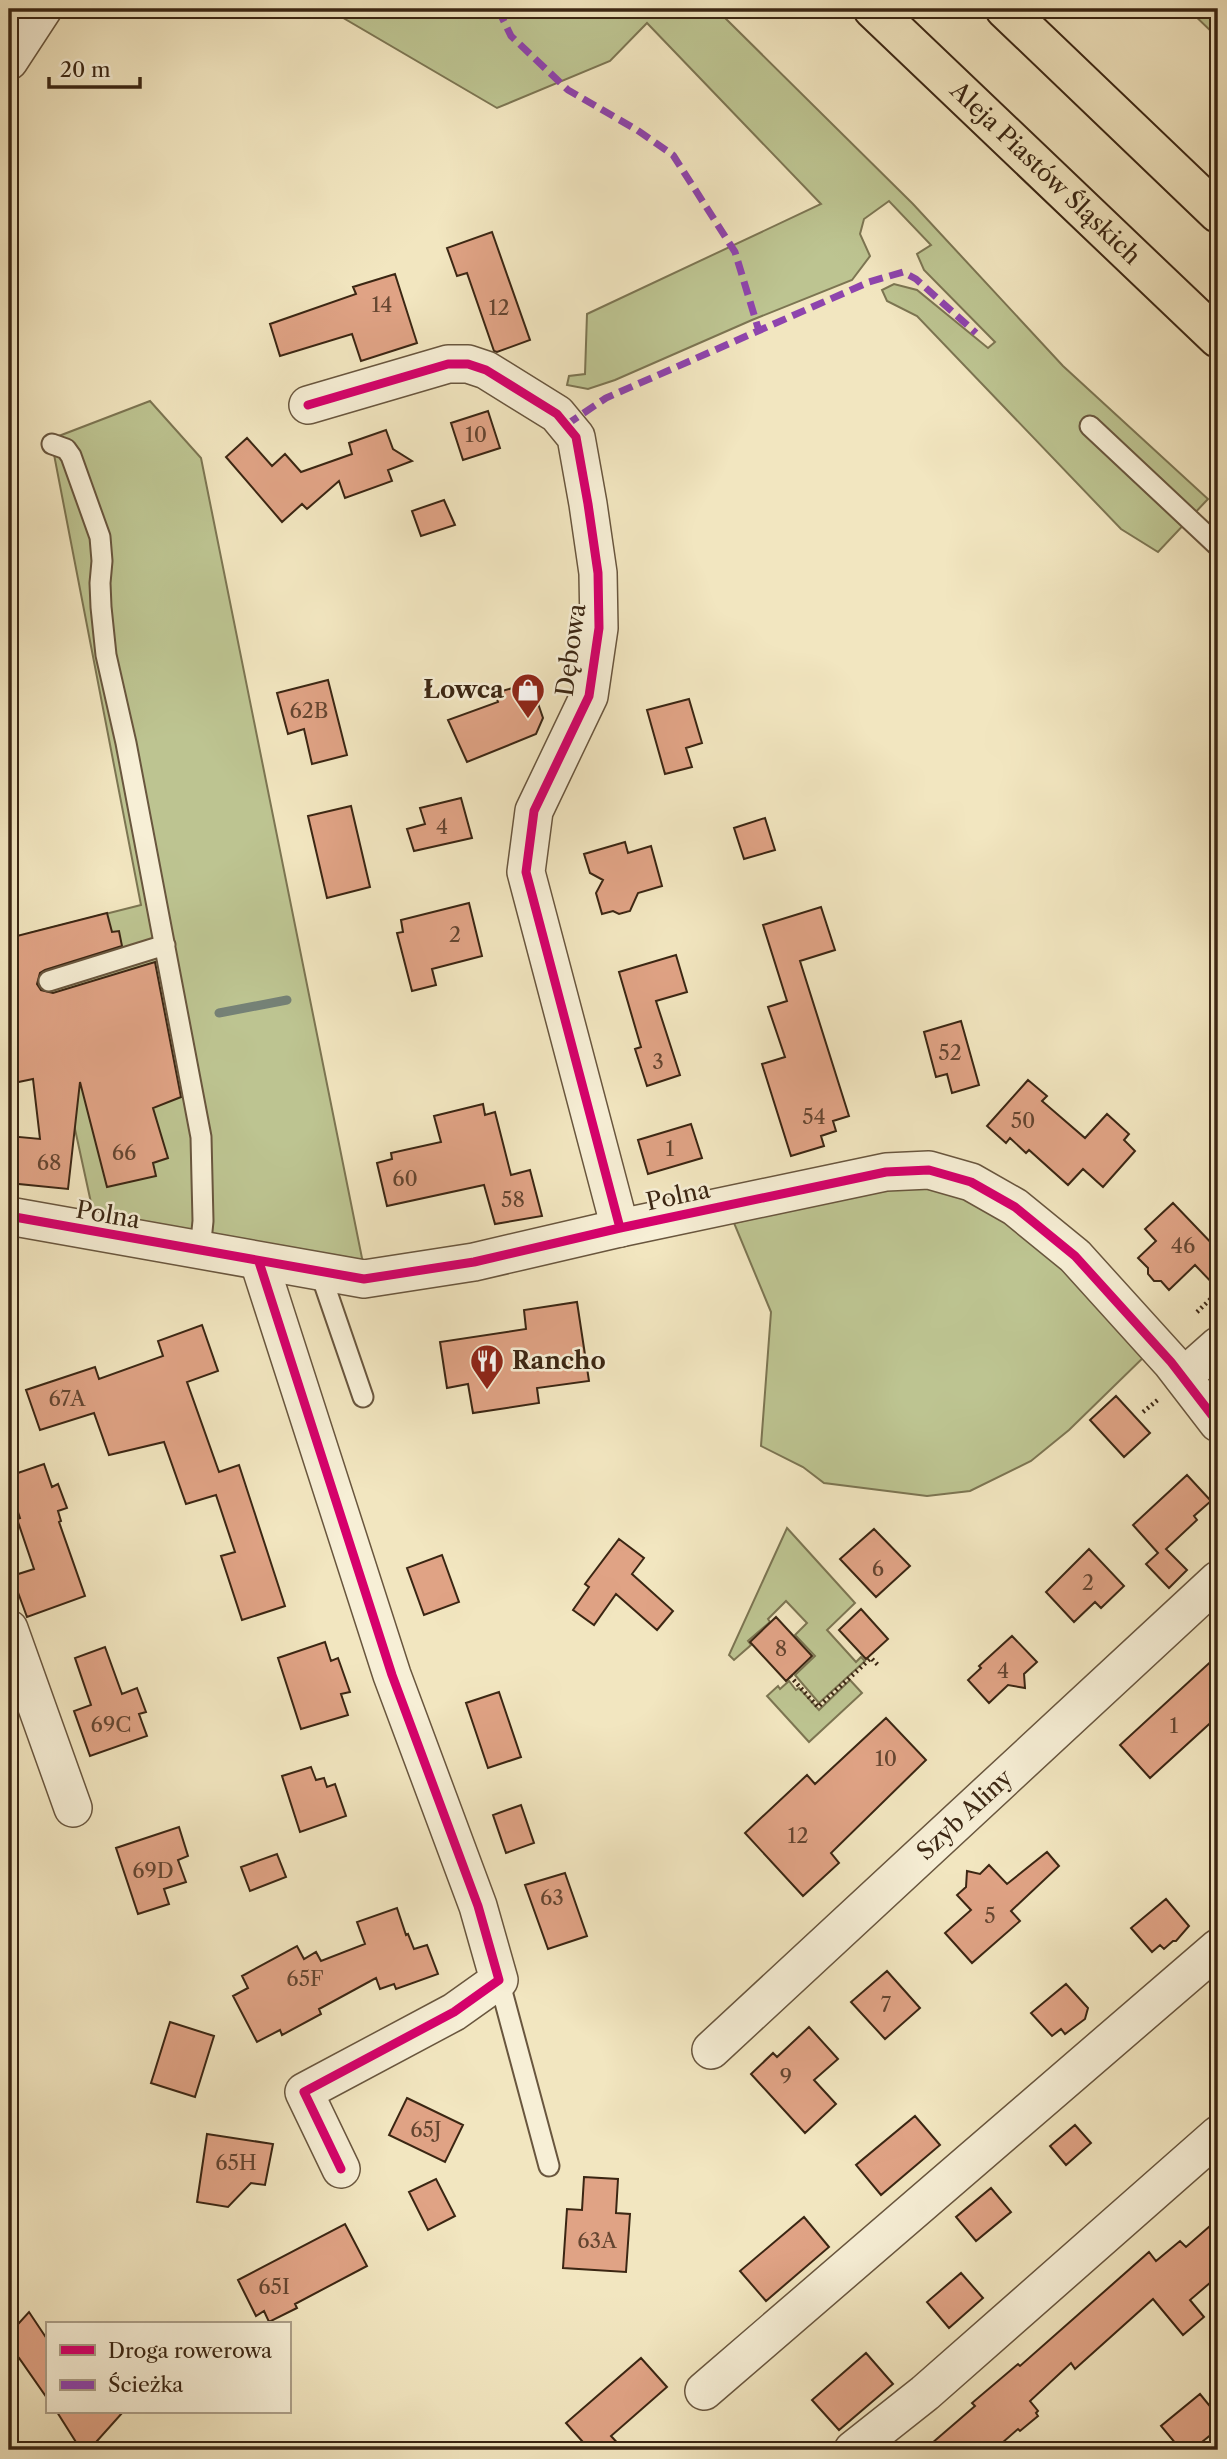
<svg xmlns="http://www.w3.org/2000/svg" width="1227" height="2459" font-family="'Libre Caslon Text',serif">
<rect width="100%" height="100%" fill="#f2e6c0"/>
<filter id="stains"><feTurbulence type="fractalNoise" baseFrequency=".00286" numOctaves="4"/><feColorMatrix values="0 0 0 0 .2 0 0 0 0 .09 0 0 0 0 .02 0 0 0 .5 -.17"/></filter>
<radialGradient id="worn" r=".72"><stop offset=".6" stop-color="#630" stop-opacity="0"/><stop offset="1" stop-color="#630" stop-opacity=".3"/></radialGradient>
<path fill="#bdc491" stroke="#7c7552" stroke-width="2" d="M 328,9 L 716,9 L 913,204 L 1063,366 L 1208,499 L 1158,552 L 1121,529 L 917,316 L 887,301 L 882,290 L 894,284 L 917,290 L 988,348 L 995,342 L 924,270 L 917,254 L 931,245 L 889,201 L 864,219 L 860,234 L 870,256 L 852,280 L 752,320 L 615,380 L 588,389 L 567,385 L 569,376 L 585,374 L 587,314 L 821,204 L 647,23 L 610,61 L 497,108 Z
M 1188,9 L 1218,9 L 1218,38 Z
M 150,401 L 201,458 L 363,1263 L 95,1221 L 41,973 L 36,966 L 30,933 L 141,905 L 51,439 Z
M 898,1184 L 955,1189 L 1041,1242 L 1149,1352 L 1069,1430 L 1031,1461 L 970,1491 L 927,1496 L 824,1483 L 803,1467 L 761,1446 L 771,1312 L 734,1223 Z
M 787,1528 L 855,1603 L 827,1630 L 856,1662 L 861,1657 L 865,1661 L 819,1703 L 795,1675 L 815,1656 L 795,1635 L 807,1623 L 786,1601 L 768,1619 L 770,1622 L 748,1641 L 751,1645 L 734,1660 L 729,1655 Z
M 850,1680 L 862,1693 L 809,1742 L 767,1696 L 778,1686 L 780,1689 L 789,1681 L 796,1690 L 799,1688 L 819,1710 Z"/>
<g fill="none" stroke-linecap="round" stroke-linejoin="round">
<path stroke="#758176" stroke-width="9" d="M 219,1013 L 287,1000"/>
</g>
<path fill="#e0a385" stroke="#3b2613" stroke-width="2" d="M 492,232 L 530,340 L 497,352 L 494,351 L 467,273 L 457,276 L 447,248 Z
M 395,274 L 417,343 L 361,361 L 352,334 L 280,356 L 270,324 L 356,294 L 353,287 Z
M 488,411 L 500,448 L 463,460 L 451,423 Z
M 386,430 L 393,449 L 412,461 L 388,470 L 392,481 L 345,498 L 339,481 L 307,509 L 302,504 L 282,522 L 226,457 L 247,438 L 272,466 L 285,454 L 301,472 L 352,454 L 349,443 Z
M 444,500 L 455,525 L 421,536 L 412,511 Z
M 328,680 L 347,755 L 312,764 L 304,729 L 288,734 L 277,693 Z
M 531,683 L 543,718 L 536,734 L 467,762 L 448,720 L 498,702 L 495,693 Z
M 689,699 L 702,743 L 686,748 L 692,767 L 665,774 L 647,710 Z
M 461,798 L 472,838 L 414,851 L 407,829 L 425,824 L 420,808 Z
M 351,806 L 370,887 L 327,898 L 308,816 Z
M 765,818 L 775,850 L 744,859 L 734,828 Z
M 625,842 L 628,853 L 651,846 L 662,886 L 638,893 L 630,911 L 619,914 L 613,911 L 602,914 L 596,893 L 603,880 L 590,873 L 584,854 Z
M 469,903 L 482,956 L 432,969 L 436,985 L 412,991 L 397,933 L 403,932 L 401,920 Z
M 821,907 L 835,950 L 800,961 L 849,1116 L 833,1121 L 836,1131 L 821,1136 L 824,1146 L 791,1156 L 762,1064 L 785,1057 L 768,1007 L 787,1001 L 763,925 Z
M 107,913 L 112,932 L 119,931 L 122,946 L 45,970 L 40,973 L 37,984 L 41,990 L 53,993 L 155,962 L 181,1097 L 153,1108 L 168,1158 L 153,1163 L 156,1176 L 107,1187 L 80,1082 L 68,1189 L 9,1183 L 9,1136 L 40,1139 L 33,1079 L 9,1084 L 9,938 Z
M 676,955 L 687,992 L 656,1001 L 680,1075 L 647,1086 L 635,1049 L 641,1047 L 619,972 Z
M 961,1021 L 979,1085 L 952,1093 L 947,1074 L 936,1077 L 924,1032 Z
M 1028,1080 L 1047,1096 L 1042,1101 L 1085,1138 L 1107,1114 L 1129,1134 L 1124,1140 L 1135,1151 L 1103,1187 L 1083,1169 L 1068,1185 L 1029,1150 L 1026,1153 L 1010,1138 L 1006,1143 L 987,1126 Z
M 483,1104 L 485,1115 L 495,1112 L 511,1175 L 530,1170 L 542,1216 L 495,1224 L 484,1185 L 387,1206 L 377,1163 L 392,1159 L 391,1153 L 441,1142 L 434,1116 Z
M 691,1124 L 702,1158 L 648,1174 L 638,1140 Z
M 1173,1203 L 1218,1250 L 1218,1289 L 1195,1265 L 1169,1290 L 1161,1281 L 1154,1281 L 1148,1274 L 1148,1268 L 1138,1258 L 1156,1241 L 1145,1229 Z
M 577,1302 L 589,1381 L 537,1388 L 539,1403 L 473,1413 L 468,1384 L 447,1388 L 440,1342 L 526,1329 L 524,1310 Z
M 202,1325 L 218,1371 L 187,1382 L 219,1472 L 239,1465 L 285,1606 L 242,1620 L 221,1556 L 235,1552 L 216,1495 L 186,1504 L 164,1442 L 109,1455 L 94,1413 L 40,1430 L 26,1390 L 95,1367 L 99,1379 L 163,1356 L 158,1341 Z
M 1116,1396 L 1150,1433 L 1124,1457 L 1090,1420 Z
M 44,1464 L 52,1487 L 58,1484 L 67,1508 L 58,1511 L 61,1521 L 59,1522 L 85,1596 L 27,1617 L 12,1576 L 34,1569 L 17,1519 L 20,1518 L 9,1485 L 9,1476 Z
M 1187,1475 L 1211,1501 L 1194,1516 L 1197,1520 L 1166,1549 L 1187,1570 L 1169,1588 L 1146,1564 L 1158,1553 L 1133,1525 Z
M 874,1529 L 910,1566 L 876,1597 L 840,1559 Z
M 619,1539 L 644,1558 L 632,1574 L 673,1611 L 657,1630 L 616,1594 L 594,1625 L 573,1610 L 589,1587 L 585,1584 Z
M 1089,1549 L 1124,1586 L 1101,1608 L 1095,1602 L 1074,1622 L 1046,1592 Z
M 442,1555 L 459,1602 L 424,1615 L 407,1568 Z
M 861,1609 L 888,1639 L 866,1659 L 839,1630 Z
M 776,1617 L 812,1656 L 786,1681 L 750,1642 Z
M 1012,1636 L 1037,1662 L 1024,1674 L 1025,1688 L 1008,1685 L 989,1703 L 968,1680 L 981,1668 L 979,1666 Z
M 325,1642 L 331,1661 L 338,1658 L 350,1692 L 341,1694 L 348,1715 L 301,1729 L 278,1658 Z
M 105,1647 L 122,1694 L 137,1688 L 146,1712 L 139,1714 L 147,1736 L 90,1756 L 74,1711 L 91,1705 L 75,1658 Z
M 1218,1655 L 1218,1716 L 1150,1778 L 1120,1745 Z
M 499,1692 L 521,1757 L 488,1768 L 466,1703 Z
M 886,1718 L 926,1760 L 831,1853 L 839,1863 L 803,1896 L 745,1833 L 807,1775 L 815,1784 Z
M 311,1767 L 316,1780 L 324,1778 L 327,1787 L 335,1784 L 346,1816 L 300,1832 L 282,1776 Z
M 521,1805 L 534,1843 L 506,1853 L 493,1815 Z
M 179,1827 L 188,1856 L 178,1860 L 186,1882 L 164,1889 L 169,1904 L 138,1914 L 116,1848 Z
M 1047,1852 L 1059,1866 L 1011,1911 L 1020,1921 L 972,1963 L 945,1933 L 971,1910 L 957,1895 L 966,1887 L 967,1871 L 980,1874 L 989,1865 L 1007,1884 Z
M 277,1854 L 286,1877 L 250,1891 L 241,1867 Z
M 565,1873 L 587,1936 L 548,1949 L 525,1885 Z
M 1166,1899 L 1189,1926 L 1176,1941 L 1173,1941 L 1164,1949 L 1160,1945 L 1152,1952 L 1131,1928 Z
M 397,1908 L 406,1935 L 408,1934 L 414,1949 L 427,1945 L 438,1974 L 396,1989 L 394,1984 L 380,1989 L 376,1978 L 319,2009 L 321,2014 L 282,2035 L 280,2030 L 257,2042 L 233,1996 L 248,1988 L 242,1976 L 297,1946 L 304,1959 L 316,1952 L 321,1961 L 365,1944 L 357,1922 Z
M 887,1971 L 920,2008 L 885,2039 L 851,2002 Z
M 1066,1984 L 1088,2008 L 1085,2019 L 1065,2034 L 1061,2029 L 1052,2036 L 1031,2013 Z
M 170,2022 L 214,2036 L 195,2097 L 151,2083 Z
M 809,2027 L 838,2059 L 814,2080 L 836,2104 L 805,2133 L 751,2074 L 773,2053 L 777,2057 Z
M 407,2098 L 463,2125 L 445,2162 L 389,2135 Z
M 915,2116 L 940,2145 L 881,2195 L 856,2165 Z
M 1075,2125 L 1091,2143 L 1066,2165 L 1050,2146 Z
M 207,2134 L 273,2144 L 265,2185 L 251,2183 L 228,2207 L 197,2202 Z
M 584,2177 L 618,2179 L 616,2213 L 630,2214 L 626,2272 L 563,2268 L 567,2209 L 582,2210 Z
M 436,2179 L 455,2216 L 428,2230 L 409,2192 Z
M 991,2188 L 1011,2212 L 976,2241 L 956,2217 Z
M 804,2217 L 829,2247 L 766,2301 L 740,2271 Z
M 1218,2219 L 1218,2276 L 1190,2300 L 1204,2317 L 1183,2335 L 1153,2299 L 1075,2369 L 1071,2363 L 1030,2401 L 1038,2411 L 1036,2413 L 1038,2416 L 1020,2431 L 1018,2429 L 994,2450 L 924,2450 L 975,2406 L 972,2403 L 1018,2364 L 1020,2366 L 1149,2252 L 1156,2261 L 1180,2241 L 1186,2247 Z
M 345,2224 L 367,2266 L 295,2304 L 297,2308 L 269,2322 L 264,2311 L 256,2316 L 238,2280 Z
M 961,2273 L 983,2298 L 949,2328 L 927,2302 Z
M 29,2312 L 47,2339 L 47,2398 L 19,2358 L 9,2348 L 9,2334 Z
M 866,2353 L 893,2384 L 839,2430 L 812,2400 Z
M 641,2358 L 667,2387 L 611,2436 L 624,2450 L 590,2450 L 566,2423 Z
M 1200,2394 L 1218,2416 L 1218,2429 L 1192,2450 L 1181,2450 L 1161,2426 Z
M 57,2412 L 123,2412 L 89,2450 L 81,2450 Z"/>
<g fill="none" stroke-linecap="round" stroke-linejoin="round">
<g stroke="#69563e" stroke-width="23">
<path id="lane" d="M 1090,426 L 1218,546
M 52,444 L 66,449 L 71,456 L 100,537 L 102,561 L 100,583 L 101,607 L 106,655 L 126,743 L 201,1137 L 203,1221 L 200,1251
M 49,981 L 165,945
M 320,1272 L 363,1397
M 499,1980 L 549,2166"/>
</g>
<g stroke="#69563e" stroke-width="40">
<g id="street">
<path d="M 9,61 L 43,9"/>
<path d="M 308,405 L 448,364 L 468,364 L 486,370 L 557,414 L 576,437 L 588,504 L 598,573 L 599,628 L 589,696 L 534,811 L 526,872 L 620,1228"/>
<path d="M 9,1216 L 364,1279 L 474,1262 L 620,1228 L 886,1172 L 929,1170 L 971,1182 L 1015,1207 L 1075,1256 L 1171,1362 L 1218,1423"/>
<path d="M 259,1262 L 392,1675 L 478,1906 L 499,1980 L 454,2012 L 304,2092 L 341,2169"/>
<path d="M 1183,1377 L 1218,1346"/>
<path d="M 9,1629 L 73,1808"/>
<path id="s1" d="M 711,2050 L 1218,1580"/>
<path d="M 704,2391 L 1218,1948"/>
<path d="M 853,2450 L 925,2393 L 1218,2135"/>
</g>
</g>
<g stroke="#3b2613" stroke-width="42">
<g id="highway">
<path id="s2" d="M 873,9 L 1218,338"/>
<path d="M 1005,9 L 1218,213"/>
</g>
</g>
<path stroke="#3b2613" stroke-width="4.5" stroke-dasharray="2 3.5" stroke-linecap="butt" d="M 1197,1312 L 1218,1292
M 1143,1412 L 1159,1399
M 790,1676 L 818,1707 L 871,1658 L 879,1666"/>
<use href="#lane" stroke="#f7efd6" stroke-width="19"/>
<use href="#street" stroke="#f7efd6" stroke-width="37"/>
<use href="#highway" stroke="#f2e6c0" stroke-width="38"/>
<path stroke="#8e44ad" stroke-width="7" stroke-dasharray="14 7" stroke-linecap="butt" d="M 498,9 L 511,36 L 568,90 L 637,130 L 673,155 L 735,252 L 759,331
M 566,425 L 606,398 L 869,282 L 903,272 L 916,279 L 976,333"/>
<g stroke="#f7efd6" stroke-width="13">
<path id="cycleway" d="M 308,405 L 448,364 L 468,364 L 486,370 L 557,414 L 576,437 L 588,504 L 598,573 L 599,628 L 589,696 L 534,811 L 526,872 L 620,1228
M 9,1216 L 364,1279 L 474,1262 L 620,1228 L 886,1172 L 929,1170 L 971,1182 L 1015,1207 L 1075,1256 L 1171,1362 L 1218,1423
M 259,1262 L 392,1675 L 478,1906 L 499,1980 L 454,2012 L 304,2092 L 341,2169"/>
</g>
<use href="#cycleway" stroke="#d6006c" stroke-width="9"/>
</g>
<defs>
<g id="shop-pin" transform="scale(1.75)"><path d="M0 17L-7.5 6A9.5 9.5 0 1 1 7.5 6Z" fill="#8f2418" stroke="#f7efd6"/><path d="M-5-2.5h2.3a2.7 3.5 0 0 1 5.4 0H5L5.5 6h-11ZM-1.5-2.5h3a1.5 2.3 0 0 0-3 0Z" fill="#fff"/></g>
<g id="restaurant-pin" transform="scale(1.75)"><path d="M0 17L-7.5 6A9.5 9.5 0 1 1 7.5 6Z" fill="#8f2418" stroke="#f7efd6"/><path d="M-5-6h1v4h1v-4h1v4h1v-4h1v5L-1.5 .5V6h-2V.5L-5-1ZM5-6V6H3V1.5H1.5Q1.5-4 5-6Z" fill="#fff"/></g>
</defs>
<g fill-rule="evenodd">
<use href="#shop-pin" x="528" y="690"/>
<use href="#restaurant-pin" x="487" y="1361"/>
</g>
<g text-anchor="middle" stroke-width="5" stroke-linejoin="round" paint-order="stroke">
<g font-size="21" fill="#644530">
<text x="382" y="312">14</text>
<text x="499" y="315">12</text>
<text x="476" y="442">10</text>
<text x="309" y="718">62B</text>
<text x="442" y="834">4</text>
<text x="455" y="942">2</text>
<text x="950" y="1060">52</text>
<text x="658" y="1069">3</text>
<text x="814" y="1124">54</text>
<text x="1023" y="1128">50</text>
<text x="670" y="1156">1</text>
<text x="124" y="1160">66</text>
<text x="49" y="1170">68</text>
<text x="405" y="1186">60</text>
<text x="513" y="1207">58</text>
<text x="1183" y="1253">46</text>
<text x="67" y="1406">67A</text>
<text x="878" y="1576">6</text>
<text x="1088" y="1590">2</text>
<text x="781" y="1656">8</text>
<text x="1003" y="1678">4</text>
<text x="111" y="1732">69C</text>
<text x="1174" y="1733">1</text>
<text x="886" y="1766">10</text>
<text x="798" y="1843">12</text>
<text x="153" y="1878">69D</text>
<text x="552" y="1905">63</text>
<text x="990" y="1923">5</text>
<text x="305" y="1986">65F</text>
<text x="886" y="2012">7</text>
<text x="786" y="2084">9</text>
<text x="426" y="2137">65J</text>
<text x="236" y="2170">65H</text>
<text x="597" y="2248">63A</text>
<text x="274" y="2294">65I</text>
</g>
<g font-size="24" fill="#3b2613" stroke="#f7efd6">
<text dy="8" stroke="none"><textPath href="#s2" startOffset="238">Aleja Piastów Śląskich</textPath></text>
<text transform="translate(571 650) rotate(-82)" y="8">Dębowa</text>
<text transform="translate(678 1196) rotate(-12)" y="8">Polna</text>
<text transform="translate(108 1215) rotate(10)" y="8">Polna</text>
<text dy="8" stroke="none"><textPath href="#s1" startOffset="346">Szyb Aliny</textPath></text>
</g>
<g font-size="24" font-weight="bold" fill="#3b2613" stroke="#f7efd6" text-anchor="end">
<text x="504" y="698">Łowca</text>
<text x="512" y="1369" text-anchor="start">Rancho</text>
</g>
</g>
<rect width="1227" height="2459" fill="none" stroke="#f2e6c0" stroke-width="35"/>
<rect x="10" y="10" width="1206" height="2438" fill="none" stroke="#3b2613" stroke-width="3.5"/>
<rect x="18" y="18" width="1192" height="2424" fill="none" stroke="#3b2613" stroke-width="2"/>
<rect x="46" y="2322" width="245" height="91" fill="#f7efd6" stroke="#ac9f88" stroke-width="2"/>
<rect x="60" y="2345" width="35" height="10" fill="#d6006c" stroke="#ac9f88" stroke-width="2"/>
<text x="108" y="2358" font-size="21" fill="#3b2613">Droga rowerowa</text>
<rect x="60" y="2380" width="35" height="10" fill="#8e44ad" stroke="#ac9f88" stroke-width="2"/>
<text x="108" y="2392" font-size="21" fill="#3b2613">Ścieżka</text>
<path d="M49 77v10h91v-10" fill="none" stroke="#3b2613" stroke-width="3.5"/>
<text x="60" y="77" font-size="21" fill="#3b2613" stroke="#f7efd6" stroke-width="5" paint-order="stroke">20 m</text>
<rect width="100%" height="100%" filter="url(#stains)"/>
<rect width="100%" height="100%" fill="url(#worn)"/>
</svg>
